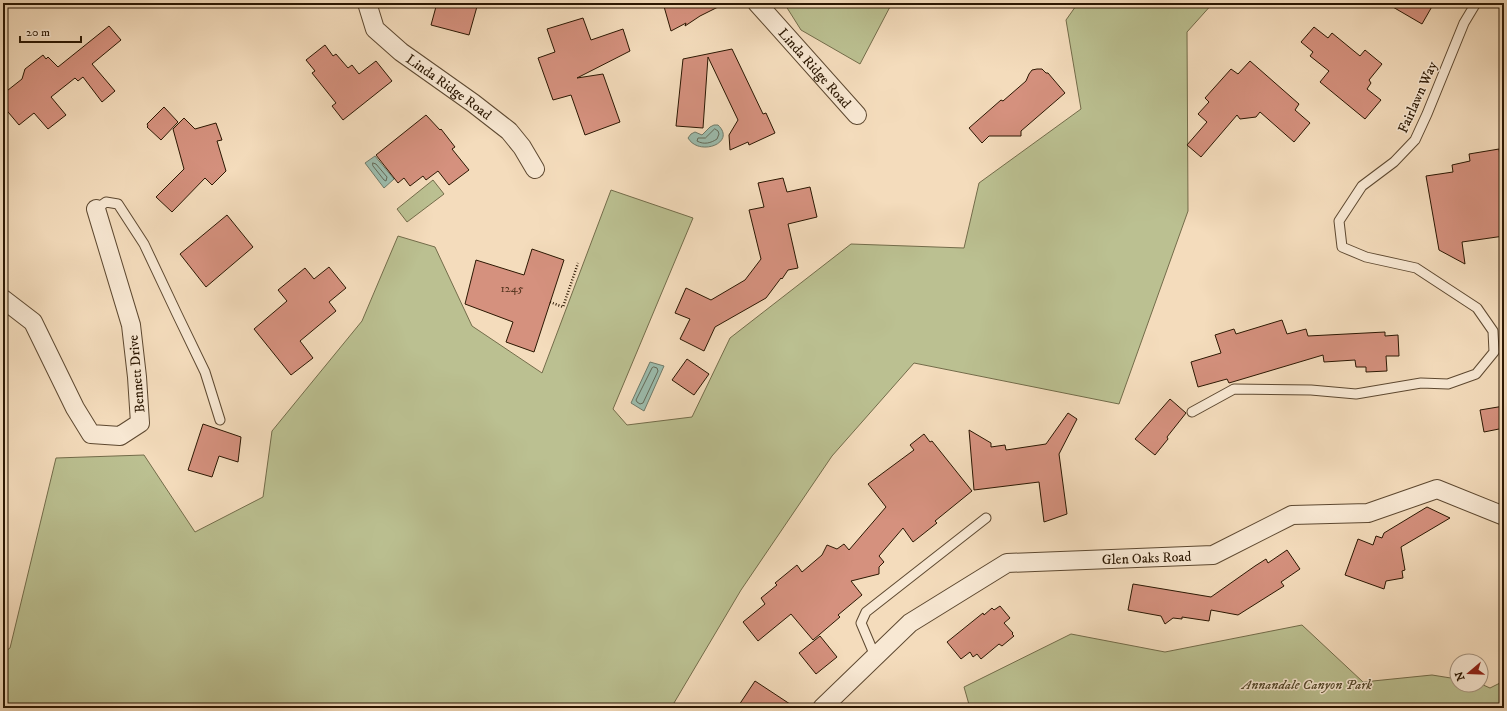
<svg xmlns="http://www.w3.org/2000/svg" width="1507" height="711" font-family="'IM FELL DW Pica',serif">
<rect width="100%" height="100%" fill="#f4dcbc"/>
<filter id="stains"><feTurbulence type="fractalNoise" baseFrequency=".005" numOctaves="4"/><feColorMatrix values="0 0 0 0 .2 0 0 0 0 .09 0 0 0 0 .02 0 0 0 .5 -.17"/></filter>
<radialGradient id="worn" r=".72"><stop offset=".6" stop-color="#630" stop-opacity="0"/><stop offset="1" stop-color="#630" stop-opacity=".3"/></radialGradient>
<path fill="#bbc091" stroke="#736c4a" d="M 784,3 L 892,3 L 860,64 L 801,30 Z
M 1078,3 L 1213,3 L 1187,32 L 1188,211 L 1119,404 L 914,363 L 832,456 L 741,590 L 671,708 L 3,708 L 3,653 L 10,648 L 56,458 L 144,455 L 195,532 L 263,497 L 272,431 L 362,321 L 398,236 L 435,247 L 472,326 L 542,373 L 611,190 L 693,218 L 613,409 L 627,425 L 692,417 L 730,338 L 851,244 L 964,248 L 979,183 L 1081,109 L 1066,20 Z
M 433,180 L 444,194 L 407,222 L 397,209 Z
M 1302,625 L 1363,682 L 1432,675 L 1457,679 L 1457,685 L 1481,685 L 1481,684 L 1490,688 L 1504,681 L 1504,708 L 970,708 L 964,687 L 1071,634 L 1165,652 Z"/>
<path fill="#9cbcad" stroke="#6f7a69" d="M 714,125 L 718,125 C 737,143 699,157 688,138 L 691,134 L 695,132 L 702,135 L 710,127 Z
M 375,156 L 394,179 L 384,188 L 365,163 Z
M 650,362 L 664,366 L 644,411 L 631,403 Z"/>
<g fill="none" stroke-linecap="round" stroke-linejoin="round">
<path stroke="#646a58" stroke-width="1" d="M 715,129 L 718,131 L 719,134 L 717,139 C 711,143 704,145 697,141 L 698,138 L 705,138 Z
M 373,163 L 376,164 L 387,177 L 386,181 L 384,180 L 373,166 Z
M 654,367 L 657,368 L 658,371 L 643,403 L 640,404 L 637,402 L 636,400 L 652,368 Z"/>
</g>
<path fill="#d5917e" stroke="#2b1702" d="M 437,3 L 478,3 L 469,35 L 431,25 Z
M 663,3 L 726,3 L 700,16 L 685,26 L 686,23 L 671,31 Z
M 1386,3 L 1434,3 L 1422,24 Z
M 583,18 L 591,40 L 623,29 L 630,51 L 577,78 L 603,74 L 620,122 L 585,135 L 571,95 L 553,100 L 538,58 L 555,52 L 547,29 Z
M 109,26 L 121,40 L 92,64 L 115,91 L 102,102 L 83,77 L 78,81 L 75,78 L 51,97 L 66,115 L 48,129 L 34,113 L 19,125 L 3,106 L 3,94 L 22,79 L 25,69 L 43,55 L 46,59 L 48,57 L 58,67 Z
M 1314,27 L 1328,38 L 1332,33 L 1360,56 L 1365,50 L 1382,64 L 1369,80 L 1371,83 L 1367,89 L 1381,100 L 1365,119 L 1320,82 L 1329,71 L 1310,56 L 1313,52 L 1301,42 Z
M 325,45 L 333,56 L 336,54 L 348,68 L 352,65 L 359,74 L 376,61 L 392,81 L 343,120 L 332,106 L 336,103 L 312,73 L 315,71 L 306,60 Z
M 732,49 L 763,114 L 766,113 L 775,133 L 749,145 L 748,142 L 730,150 L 729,135 L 738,120 L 708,57 L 703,128 L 676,126 L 683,59 Z
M 1250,61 L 1299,104 L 1295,110 L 1310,123 L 1294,142 L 1260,112 L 1256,117 L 1240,119 L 1237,115 L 1201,157 L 1187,145 L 1207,122 L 1198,114 L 1209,102 L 1205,98 L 1231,69 L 1238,74 Z
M 1037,69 L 1042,69 L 1046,73 L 1048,73 L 1065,93 L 1021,131 L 1021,136 L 989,136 L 982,143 L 969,128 L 1001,100 L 1003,101 L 1026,81 L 1029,74 L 1032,70 Z
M 164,107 L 178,122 L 161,140 L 147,127 L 148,126 L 147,124 Z
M 426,115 L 440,130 L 441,129 L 455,147 L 452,149 L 469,170 L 449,185 L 438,171 L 426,180 L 423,176 L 410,186 L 404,178 L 398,183 L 376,155 Z
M 184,118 L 195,129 L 216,123 L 222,140 L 217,141 L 226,171 L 212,185 L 205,178 L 172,212 L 156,197 L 184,169 L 173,129 Z
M 1499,149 L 1504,181 L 1504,236 L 1462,242 L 1465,264 L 1439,250 L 1426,176 L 1453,172 L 1452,165 L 1470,161 L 1469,154 Z
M 783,178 L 787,192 L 810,187 L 817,217 L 788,224 L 798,268 L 788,270 L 782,279 L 781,278 L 766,298 L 715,327 L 704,351 L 680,339 L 690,319 L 675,313 L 686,288 L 711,300 L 745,280 L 761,259 L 749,210 L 764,207 L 758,183 Z
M 227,215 L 253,247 L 206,287 L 180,254 Z
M 532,249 L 564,260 L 534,352 L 506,342 L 513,322 L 465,304 L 476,260 L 524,275 Z
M 329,267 L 346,288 L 329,302 L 336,311 L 300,341 L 313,358 L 291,375 L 254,329 L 287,301 L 278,290 L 305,268 L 314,279 Z
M 1282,320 L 1287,334 L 1306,329 L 1308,336 L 1385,332 L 1385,336 L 1398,335 L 1399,356 L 1386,356 L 1387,371 L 1366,372 L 1366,367 L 1356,367 L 1355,360 L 1324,362 L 1323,355 L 1229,383 L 1227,379 L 1198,387 L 1191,362 L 1221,353 L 1215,335 L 1234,329 L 1236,334 Z
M 687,359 L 709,374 L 694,395 L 672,380 Z
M 1170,399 L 1186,413 L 1167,437 L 1168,439 L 1155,455 L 1135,439 Z
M 1504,406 L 1504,428 L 1484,432 L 1480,410 Z
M 1068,413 L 1077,419 L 1059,454 L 1067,514 L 1044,522 L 1039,482 L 974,490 L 969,430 L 991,443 L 991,447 L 1005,445 L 1006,450 L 1046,444 Z
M 203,424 L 241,437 L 238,462 L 219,456 L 212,477 L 188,470 Z
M 924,434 L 930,442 L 932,441 L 972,491 L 935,521 L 937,523 L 913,542 L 903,528 L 879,556 L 884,562 L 879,567 L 879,574 L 851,581 L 862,595 L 838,615 L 840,617 L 813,640 L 791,614 L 758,641 L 743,622 L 765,604 L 761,598 L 777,585 L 775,583 L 797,565 L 802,572 L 822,555 L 827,545 L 837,549 L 844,544 L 849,550 L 886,507 L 868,484 L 914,450 L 910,445 Z
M 1427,507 L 1450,518 L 1401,547 L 1405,570 L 1402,571 L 1403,578 L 1386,581 L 1384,589 L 1345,575 L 1358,539 L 1373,545 L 1376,536 L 1382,538 L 1384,533 Z
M 1287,550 L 1300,569 L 1281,582 L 1284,586 L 1238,615 L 1211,610 L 1209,621 L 1182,617 L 1182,619 L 1173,618 L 1165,624 L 1161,616 L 1128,610 L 1133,584 L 1211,597 L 1255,566 L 1266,559 L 1268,563 Z
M 1000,606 L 1010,618 L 1004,623 L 1013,633 L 1012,634 L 1014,636 L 1002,646 L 999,644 L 981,659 L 977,654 L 973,657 L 970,652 L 961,659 L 947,642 L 983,613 L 984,615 L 992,608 L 994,610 Z
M 820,636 L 837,657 L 816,674 L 799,653 Z
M 755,681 L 796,708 L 737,708 Z"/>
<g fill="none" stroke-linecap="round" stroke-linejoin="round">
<g stroke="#5d4830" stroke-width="11">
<path id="lane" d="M 96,209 L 106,202 L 118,204 L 144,244 L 177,314 L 205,372 L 220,420
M 1192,412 L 1234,389 L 1311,390 L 1356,394 L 1421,383 L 1448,384 L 1476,374 L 1494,352 L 1493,331 L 1477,308 L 1416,268 L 1366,257 L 1342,247 L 1339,221 L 1362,186 L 1394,162 L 1415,140 L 1427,114 L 1464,23 L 1476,3
M 875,656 L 861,623 L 866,612 L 986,518"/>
</g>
<g stroke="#5d4830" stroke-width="20">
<g id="street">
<path id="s1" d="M 367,3 L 375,29 L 401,52 L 473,103 L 509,131 L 522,147 L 535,169"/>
<path id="s2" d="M 757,3 L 857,115"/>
<path d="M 3,299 L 33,322 L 75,408 L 91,434 L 120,436 L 140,423 L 137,377 L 131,325 L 96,209"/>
<path id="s3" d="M 822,708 L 910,623 L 1007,563 L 1213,555 L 1292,515 L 1368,513 L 1437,489 L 1504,516"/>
</g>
</g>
<path stroke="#2b1702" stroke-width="2.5" stroke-dasharray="1 2" stroke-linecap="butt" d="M 550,302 L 563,307 L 578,263"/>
<use href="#lane" stroke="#f8e8d3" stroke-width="9"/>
<use href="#street" stroke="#f8e8d3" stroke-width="18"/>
</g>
<g text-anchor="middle" stroke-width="3" stroke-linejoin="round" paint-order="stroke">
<g font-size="12" fill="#563621">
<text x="512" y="292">1245</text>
</g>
<g font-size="14" fill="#2b1702" stroke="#f8e8d3">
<text dy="5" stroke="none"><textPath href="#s2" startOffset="87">Linda Ridge Road</textPath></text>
<text dy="5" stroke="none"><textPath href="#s1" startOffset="121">Linda Ridge Road</textPath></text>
<text transform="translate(1417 97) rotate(-66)" y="5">Fairlawn Way</text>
<text transform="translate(136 374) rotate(-95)" y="5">Bennett Drive</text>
<text dy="5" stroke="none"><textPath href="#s3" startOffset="376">Glen Oaks Road</textPath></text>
</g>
<g font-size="14" font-style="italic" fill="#564a2d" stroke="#f8e8d3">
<text x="1307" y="689">Annandale Canyon Park</text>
</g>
</g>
<rect width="1507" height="711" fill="none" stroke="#f4dcbc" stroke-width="16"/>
<rect x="4" y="4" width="1499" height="703" fill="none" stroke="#2b1702" stroke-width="2"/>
<rect x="8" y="8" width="1491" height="695" fill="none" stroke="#2b1702"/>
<g transform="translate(1469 673) rotate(251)"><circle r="19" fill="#f8e8d3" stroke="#a6947f"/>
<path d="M0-3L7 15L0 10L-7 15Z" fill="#8f2418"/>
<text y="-6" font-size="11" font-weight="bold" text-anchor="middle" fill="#2b1702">N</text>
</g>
<path d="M20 36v6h61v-6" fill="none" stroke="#2b1702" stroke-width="2"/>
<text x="26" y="36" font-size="12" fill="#2b1702" stroke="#f8e8d3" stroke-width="3" paint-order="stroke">20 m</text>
<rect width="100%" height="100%" filter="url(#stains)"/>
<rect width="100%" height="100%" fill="url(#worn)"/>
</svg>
